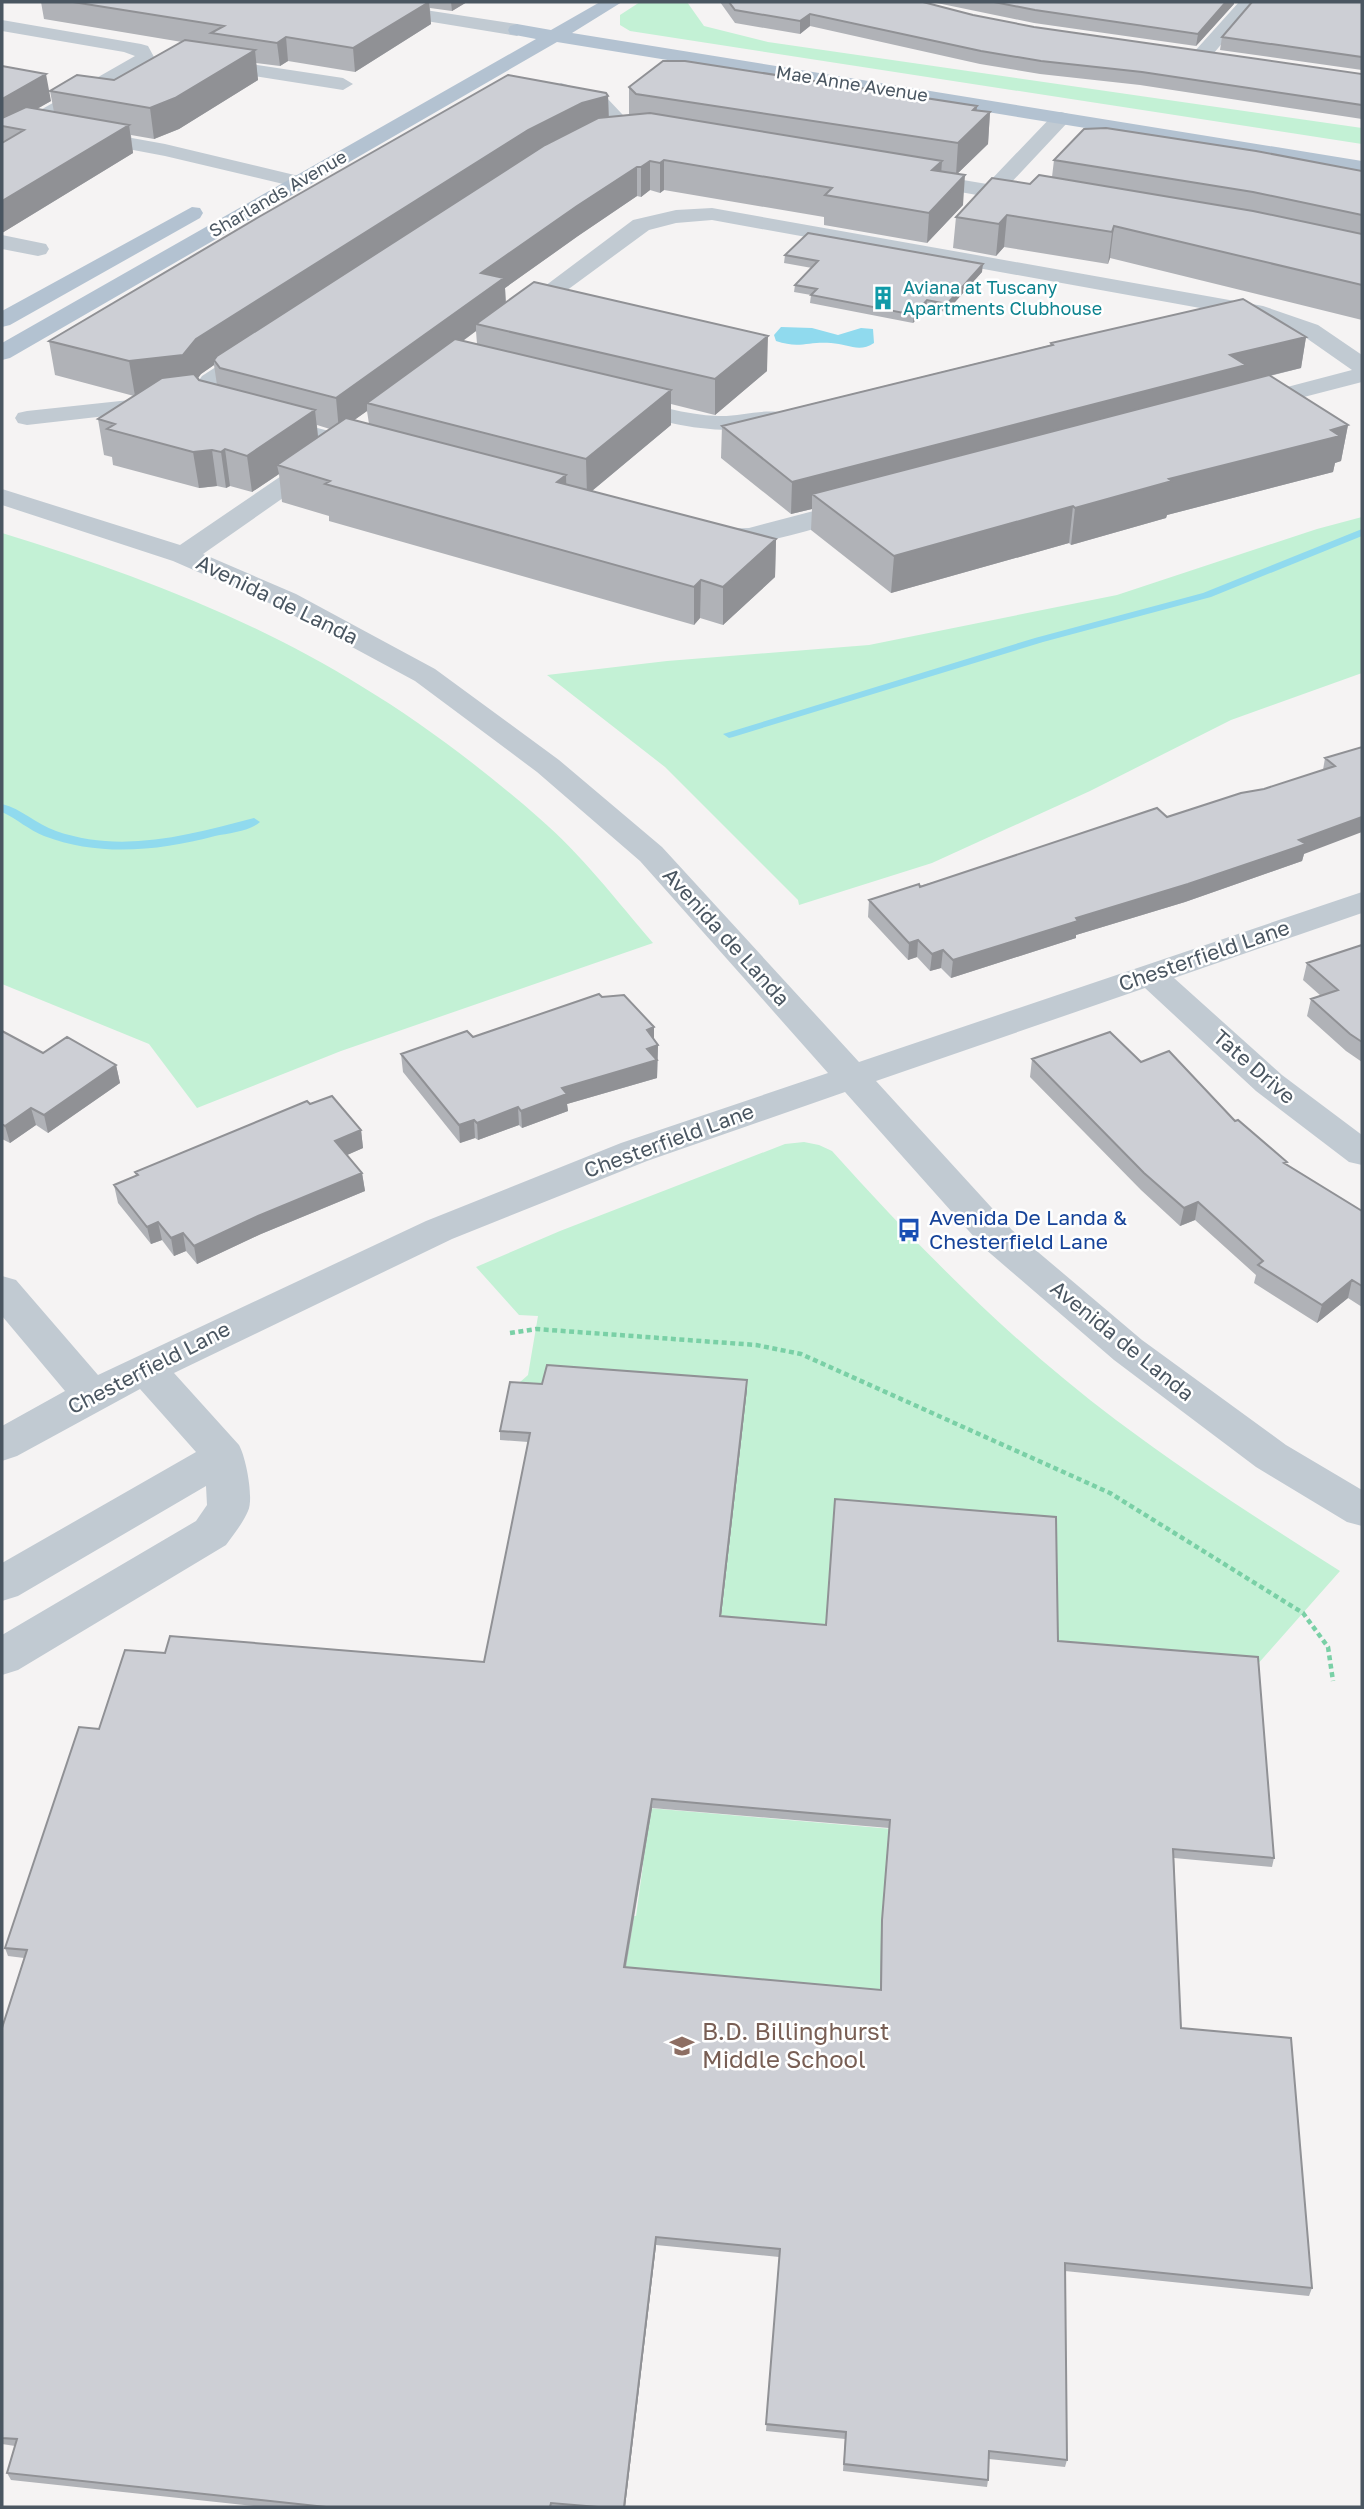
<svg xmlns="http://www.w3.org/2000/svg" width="1364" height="2509" font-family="'Golos Text',sans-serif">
<rect width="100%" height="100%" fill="#f5f3f3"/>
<path fill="#c3f1d5" d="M 640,2 L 687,2 L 704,26 L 768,42 L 1362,128 L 1362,144 L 630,31 L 620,25 L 620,15 Z
M 1362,517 L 1362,673 L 1231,720 L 1090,791 L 932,863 L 799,905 L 798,900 L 665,767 L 547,675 L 667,661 L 869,645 L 1117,595 L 1317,529 Z
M 2,533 C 125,571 251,617 361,686 C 424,724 484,770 539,818 C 581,854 617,901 653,943 L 341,1051 L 197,1108 L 149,1044 L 2,984 Z
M 804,1142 L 819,1145 L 832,1151 C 919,1248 1012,1342 1116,1420 C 1188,1474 1264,1523 1340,1571 L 1256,1666 L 720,1625 L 543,1393 L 510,1391 L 528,1375 L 538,1316 L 519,1315 L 476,1267 L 560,1231 L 785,1144 Z
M 614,1805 L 927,1832 L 925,1890 L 884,1887 L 881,1929 L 921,2002 L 590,1972 L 598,1912 L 636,1916 L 643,1865 L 606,1861 Z"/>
<path fill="#90daee" d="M 781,327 L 812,328 L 838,335 L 861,328 L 873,329 L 874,343 C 859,353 848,344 831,343 C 809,341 799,349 776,341 L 774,335 Z"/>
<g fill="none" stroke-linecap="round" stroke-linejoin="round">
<path fill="#90daee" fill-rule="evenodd" d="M 1362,529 L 1362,536 L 1211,597 L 1043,642 L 733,737 L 729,738 L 723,734 L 1035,638 L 1203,593 Z
M 2,804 C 22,809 36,824 56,831 C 122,854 189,835 254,818 L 260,822 C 250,831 229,833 215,836 C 159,851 99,857 44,836 C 29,830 17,819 2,812 Z"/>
<path stroke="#7ad0a6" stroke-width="4.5" stroke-dasharray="5 3.5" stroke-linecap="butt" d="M 510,1333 L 536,1329 L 756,1345 L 801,1354 L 1110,1493 L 1303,1613 L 1328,1647 L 1333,1681"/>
<path fill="#c1cad2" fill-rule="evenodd" d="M 332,2 L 373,2 L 517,24 L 526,30 L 517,36 L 341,7 Z
M 1239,2 L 1257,2 L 1208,60 L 1194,60 L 1192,56 L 1194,52 Z
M 2,20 L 141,44 L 148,46 L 154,57 L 144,68 L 2,146 L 2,132 L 135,56 L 124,52 L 2,31 Z
M 204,57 L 343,78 L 353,84 L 343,90 L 197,67 L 195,63 L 197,59 Z
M 561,83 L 606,97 L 638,131 L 635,135 L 621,135 L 592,105 L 554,93 L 551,89 Z
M 1061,112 L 1068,114 L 1071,118 L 1068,122 L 1007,187 L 1042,194 L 1046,198 L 1042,202 L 1035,204 L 997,198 C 989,207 984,213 971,210 L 968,205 L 977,195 L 915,184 L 908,182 L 905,178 L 908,174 L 915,172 L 987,184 L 1054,114 Z
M 82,129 L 165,144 L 307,178 L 310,182 L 307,186 L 300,188 L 165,156 L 75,139 L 72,135 L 75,131 Z
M 712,208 L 1263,306 L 1318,325 L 1362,355 L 1362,382 L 1246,412 L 1237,410 L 1234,405 L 1237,400 L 1352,370 L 1302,335 L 1250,317 L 712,220 L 676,223 L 649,230 L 521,324 L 505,324 L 501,319 L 633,220 L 676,210 Z
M 2,235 L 46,244 L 49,249 L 46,254 L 38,256 L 2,249 Z
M 259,342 L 267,344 L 271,349 L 267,354 L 220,386 L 214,393 L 216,396 L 244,409 L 379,444 L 383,449 L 379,454 L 370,457 L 211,415 L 199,407 L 190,393 L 202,376 L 251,344 Z
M 167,396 L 176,398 L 179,403 L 176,408 L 27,425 L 18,423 L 15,418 L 18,413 L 27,411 Z
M 621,397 C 653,404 685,415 718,416 C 739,417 764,408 784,413 L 787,418 L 784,423 C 721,439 673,424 612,409 L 609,404 L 612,399 Z
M 324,450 L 333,453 L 337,458 L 333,463 L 203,554 L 296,594 L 435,669 L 559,760 L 662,847 L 859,1062 L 1362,892 L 1362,913 L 1174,978 L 1282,1075 L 1362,1135 L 1362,1165 L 1349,1162 L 1256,1091 L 1145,988 L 876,1081 L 1012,1230 L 1142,1340 L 1286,1445 L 1362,1490 L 1362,1526 L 1347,1522 L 1256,1467 L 1114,1360 L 984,1248 L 845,1092 L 647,1161 L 452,1239 L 174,1373 L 239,1445 C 246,1457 254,1499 248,1511 C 243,1523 234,1534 226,1545 L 18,1670 L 2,1675 L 2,1635 L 196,1521 L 207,1505 L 206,1486 L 18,1596 L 2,1601 L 2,1563 L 196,1452 L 140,1389 L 17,1456 L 2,1461 L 2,1426 L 65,1391 L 2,1316 L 2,1276 L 16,1280 L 98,1375 L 426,1221 L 621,1143 L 828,1073 L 640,861 L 537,772 L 415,681 L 276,606 L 173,561 L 2,505 L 2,489 L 180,545 L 315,453 Z
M 863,498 L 872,500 L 876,506 L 872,512 C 819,526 748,555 694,542 L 690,536 L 694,530 L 749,528 Z"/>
<path fill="#b3c2d1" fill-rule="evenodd" d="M 600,2 L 622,2 L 572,33 L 1362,161 L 1362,173 L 557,42 L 10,358 L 2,360 L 2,343 L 536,39 L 510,34 L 508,30 L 510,26 L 517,24 L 551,30 Z
M 192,207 L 200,208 L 203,213 L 200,218 L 10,325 L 2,327 L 2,311 Z"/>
</g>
<path fill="#b0b2b7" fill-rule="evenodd" d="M 41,2 L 467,2 L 452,11 L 430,8 L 431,24 L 355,72 L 288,61 L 280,66 L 256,63 L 258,80 L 179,129 L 154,139 L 131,135 L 133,153 L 2,233 L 2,66 L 51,101 L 37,109 L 54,112 L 50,91 L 114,80 L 182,42 L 44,19 Z
M 720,2 L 923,2 L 973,15 L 1034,27 L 1362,74 L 1362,119 L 1140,85 L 1040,74 L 980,64 L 810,26 L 800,34 L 735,23 Z
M 932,2 L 1234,2 L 1234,4 L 1196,46 L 1034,23 Z
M 1362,2 L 1362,70 L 1220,50 L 1222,37 Z
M 629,87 L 977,106 L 976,110 L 990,112 L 988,144 L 957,174 L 963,205 L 927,243 L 824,225 L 824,217 L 664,190 L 660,193 L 650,190 L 641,197 L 637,196 L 578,236 L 505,288 L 506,303 L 767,371 L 715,415 L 671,404 L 671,425 L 592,491 L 776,539 L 775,577 L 723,625 L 700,618 L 694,625 L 329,521 L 329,516 L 282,502 L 279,474 L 252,492 L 230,486 L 226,488 L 217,486 L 199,488 L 113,465 L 112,457 L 104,455 L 98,419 L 134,396 L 55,375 L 49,341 L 608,96 L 609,117 L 629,115 ZM 476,331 L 477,344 L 463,341 ZM 214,365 L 217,385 L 199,380 L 197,378 L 201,374 ZM 367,411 L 369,424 L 354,420 ZM 317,425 L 330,429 L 318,437 Z
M 1054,160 L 1362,171 L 1362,320 L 1110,258 L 1108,264 L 1004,247 L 996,256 L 953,248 L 956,217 L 1030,184 L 1052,177 Z
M 785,255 L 982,272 L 946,312 L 926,308 L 913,323 L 810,303 L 811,295 L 794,292 L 795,285 L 812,268 L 784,263 Z
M 1306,337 L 1301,368 L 1270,376 L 1348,425 L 1341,461 L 1335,463 L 1333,472 L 1167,515 L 1166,518 L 1071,545 L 1069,543 L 891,593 L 811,530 L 812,509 L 791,514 L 721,458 L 722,426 L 1050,345 L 1051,343 Z
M 1362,747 L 1304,854 L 1302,861 L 1185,902 L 1076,935 L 1076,938 L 951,978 L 941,968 L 930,971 L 917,957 L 908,960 L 868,917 L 869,900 L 1167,817 L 1264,789 L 1323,770 L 1325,758 Z
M 1362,945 L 1362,1062 L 1346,1051 L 1307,1016 L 1311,999 L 1321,996 L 1303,980 L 1307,963 Z
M 602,997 L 654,1027 L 654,1040 L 658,1045 L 657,1078 L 567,1104 L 568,1111 L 522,1128 L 519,1125 L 478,1140 L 475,1138 L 460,1143 L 403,1072 L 401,1054 L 473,1037 Z
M 2,1031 L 43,1053 L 116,1065 L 120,1083 L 48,1133 L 36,1125 L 10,1143 L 2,1139 Z
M 1032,1059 L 1141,1062 L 1235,1121 L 1287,1165 L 1362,1211 L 1362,1307 L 1348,1298 L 1317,1323 L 1254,1283 L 1256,1275 L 1195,1220 L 1180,1226 L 1141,1190 L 1030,1077 Z
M 310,1104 L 361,1130 L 363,1148 L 347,1155 L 362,1173 L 365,1191 L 261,1234 L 197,1264 L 186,1251 L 174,1256 L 162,1240 L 151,1244 L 118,1203 L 114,1185 L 136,1176 L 135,1172 Z
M 542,1384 L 747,1389 L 721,1616 L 826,1625 L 1058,1641 L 1274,1858 L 1272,1867 L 1174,1858 L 1181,2028 L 1312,2288 L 1309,2296 L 1065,2271 L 1067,2460 L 1065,2467 L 989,2459 L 988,2480 L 987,2487 L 843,2471 L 845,2439 L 766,2431 L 779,2257 L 656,2245 L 625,2507 L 264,2507 L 11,2480 L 7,2473 L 15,2446 L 2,2444 L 2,2028 L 24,1958 L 8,1956 L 5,1948 L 99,1729 L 165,1653 L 484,1662 L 528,1442 L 500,1440 L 500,1431 ZM 652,1808 L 889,1828 L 881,1929 L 880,1990 L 626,1967 Z"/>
<path fill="#909195" d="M 429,2 L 431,24 L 355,72 L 353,48 Z
M 451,2 L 467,2 L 452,11 Z
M 1226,2 L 1234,2 L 1234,4 L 1196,46 L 1198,34 Z
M 810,14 L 810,26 L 800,34 L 800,21 Z
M 286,37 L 288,61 L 280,66 L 277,43 Z
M 255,50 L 258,80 L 179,129 L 154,139 L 150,108 Z
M 46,74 L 51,101 L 6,126 L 2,126 L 2,99 Z
M 608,96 L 609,127 L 214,360 L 214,365 L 201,374 L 189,391 L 135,396 L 129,361 L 196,339 L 528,130 L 582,103 Z
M 977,106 L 975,127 L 990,112 L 988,144 L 956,175 L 958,143 L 973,110 Z
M 129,125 L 133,153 L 2,233 L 2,201 Z
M 664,160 L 664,190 L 660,193 L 660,163 Z
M 650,161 L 650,190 L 641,197 L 641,167 Z
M 942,161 L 940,190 L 932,170 Z
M 637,167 L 637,196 L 578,236 L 505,288 L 506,310 L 476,324 L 476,331 L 375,405 L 367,403 L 367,411 L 339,431 L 336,398 L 481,273 L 577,206 Z
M 965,175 L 963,205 L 927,243 L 929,213 Z
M 1007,215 L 1004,247 L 996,256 L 999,224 Z
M 1114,226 L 1110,258 L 1108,264 L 1112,232 Z
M 983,264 L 982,272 L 946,312 L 947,304 Z
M 927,300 L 926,308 L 913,323 L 914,315 Z
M 768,336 L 767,371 L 715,415 L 715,379 Z
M 1306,337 L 1301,368 L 1243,382 L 812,494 L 812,509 L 791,514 L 792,482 L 1230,355 Z
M 671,390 L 671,425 L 587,495 L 586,459 Z
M 315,410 L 319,446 L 277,465 L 279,474 L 252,492 L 247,456 Z
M 1348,425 L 1341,461 L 1335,463 L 1333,472 L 1167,515 L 1166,518 L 1071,545 L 1075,508 Z
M 225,449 L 230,486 L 226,488 L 221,452 Z
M 212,450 L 217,486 L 199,488 L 193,452 Z
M 566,475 L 567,511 L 557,482 Z
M 1073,506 L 1069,543 L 891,593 L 894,556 Z
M 776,539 L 775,577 L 723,625 L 723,587 Z
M 701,580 L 700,618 L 694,625 L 694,587 Z
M 1362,817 L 1362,832 L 1304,854 L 1302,861 L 1185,902 L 1076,935 L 1076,938 L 951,978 L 953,960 L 1076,918 Z
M 918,940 L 917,957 L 908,960 L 909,943 Z
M 943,950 L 941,968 L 930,971 L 932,954 Z
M 654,1027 L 654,1045 L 647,1030 Z
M 658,1045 L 657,1078 L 567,1104 L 568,1111 L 522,1128 L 521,1111 L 562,1088 Z
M 116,1065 L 120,1083 L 48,1133 L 44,1115 Z
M 518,1107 L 519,1125 L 478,1140 L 477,1123 Z
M 31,1108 L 36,1125 L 10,1143 L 5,1126 Z
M 474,1120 L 475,1138 L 460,1143 L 459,1125 Z
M 361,1130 L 363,1148 L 338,1159 L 335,1141 Z
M 362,1173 L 365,1191 L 261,1234 L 197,1264 L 194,1246 L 258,1216 Z
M 1198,1202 L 1195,1220 L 1180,1226 L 1184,1208 Z
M 158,1222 L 162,1240 L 151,1244 L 147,1227 Z
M 183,1233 L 186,1251 L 174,1256 L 171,1238 Z
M 1352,1280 L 1348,1298 L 1317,1323 L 1322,1305 Z
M 747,1380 L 747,1389 L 720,1625 L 720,1616 Z
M 652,1799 L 652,1808 L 624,1975 L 624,1967 Z
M 656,2237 L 656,2245 L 625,2507 L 624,2507 Z"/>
<path fill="#cdcfd5" stroke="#909195" stroke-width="2" fill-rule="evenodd" d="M 73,2 L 429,2 L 353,48 L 286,37 L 277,43 L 211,33 L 224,26 Z
M 729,2 L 923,2 L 973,15 L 1034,27 L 1362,74 L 1362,105 L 1142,72 L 1041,61 L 981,51 L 810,14 L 800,21 L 735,10 Z
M 994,2 L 1226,2 L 1198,34 L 1035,10 Z
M 1252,2 L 1362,2 L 1362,57 L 1222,37 Z
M 185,40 L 255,50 L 175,98 L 150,108 L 50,91 L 77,75 L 114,80 Z
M 663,61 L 685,61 L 977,106 L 973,110 L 990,112 L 958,143 L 636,94 L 629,87 Z
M 2,66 L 46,74 L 2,99 Z
M 508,75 L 606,93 L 608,96 L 582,103 L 528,130 L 196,339 L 183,355 L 129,361 L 49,341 L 257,218 Z
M 26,107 L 129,125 L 2,201 L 2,143 L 24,130 L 2,126 L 2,118 Z
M 650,113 L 942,161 L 932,170 L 965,175 L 929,213 L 825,195 L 832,188 L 664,160 L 660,163 L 650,161 L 641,167 L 637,167 L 577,206 L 481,273 L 504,278 L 336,398 L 220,368 L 214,360 L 217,356 L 545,145 L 598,118 Z
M 1106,128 L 1256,151 L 1362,171 L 1362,215 L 1253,192 L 1054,160 L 1084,129 Z
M 1039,175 L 1253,211 L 1362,234 L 1362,285 L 1114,226 L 1112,232 L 1007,215 L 999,224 L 956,217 L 992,178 L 1030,184 Z
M 808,233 L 983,264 L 947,304 L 927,300 L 914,315 L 811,295 L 817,289 L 795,285 L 818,261 L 785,255 Z
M 534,282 L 768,336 L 715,379 L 476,324 Z
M 1243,299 L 1306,337 L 1230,355 L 1246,365 L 792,482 L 722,426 L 1053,345 L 1051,343 Z
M 455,339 L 671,390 L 586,459 L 367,403 Z
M 194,374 L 199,380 L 315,410 L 247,456 L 225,449 L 221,452 L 212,450 L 193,452 L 107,429 L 115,424 L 98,419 L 162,378 Z
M 1269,375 L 1348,425 L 1331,430 L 1340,436 L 1169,479 L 1172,481 L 1075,508 L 1073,506 L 894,556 L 812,494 Z
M 346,418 L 566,475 L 557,482 L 776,539 L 723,587 L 701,580 L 694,587 L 325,484 L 330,481 L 277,465 Z
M 1362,747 L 1362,817 L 1299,840 L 1306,844 L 1188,884 L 1076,918 L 1078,921 L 953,960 L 943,950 L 932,954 L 918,940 L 909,943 L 869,900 L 919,884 L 920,887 L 1157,808 L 1167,817 L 1241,793 L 1264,789 L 1335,766 L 1325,758 Z
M 1362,945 L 1362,1042 L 1350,1034 L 1311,999 L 1338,990 L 1307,963 Z
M 599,994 L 602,997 L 624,995 L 654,1027 L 647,1030 L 658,1045 L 647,1049 L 657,1060 L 562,1088 L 567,1094 L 521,1111 L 518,1107 L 477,1123 L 474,1120 L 459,1125 L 401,1054 L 467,1031 L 473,1037 Z
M 2,1031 L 43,1053 L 67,1037 L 116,1065 L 44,1115 L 31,1108 L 5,1126 L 2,1124 Z
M 1110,1032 L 1141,1062 L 1169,1051 L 1235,1121 L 1238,1120 L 1287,1162 L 1284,1163 L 1362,1211 L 1362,1286 L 1352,1280 L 1322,1305 L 1258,1265 L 1263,1261 L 1198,1202 L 1184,1208 L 1144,1173 L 1032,1059 Z
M 332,1096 L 361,1130 L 335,1141 L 362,1173 L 258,1216 L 194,1246 L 183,1233 L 171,1238 L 158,1222 L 147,1227 L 114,1185 L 138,1175 L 135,1172 L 307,1101 L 310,1104 Z
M 547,1365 L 747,1380 L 720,1616 L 826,1625 L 835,1499 L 1056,1517 L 1058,1641 L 1258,1657 L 1274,1858 L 1173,1849 L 1181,2028 L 1291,2038 L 1312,2288 L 1065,2263 L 1067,2460 L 989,2451 L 988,2480 L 844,2464 L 846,2432 L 766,2424 L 780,2249 L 656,2237 L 624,2507 L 598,2507 L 551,2503 L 550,2507 L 326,2507 L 7,2473 L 17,2439 L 2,2438 L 2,2028 L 27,1950 L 5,1948 L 79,1727 L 99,1729 L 125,1650 L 165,1653 L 170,1636 L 484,1662 L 530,1433 L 500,1431 L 510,1382 L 542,1384 ZM 652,1799 L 890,1820 L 882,1920 L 881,1990 L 624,1967 Z"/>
<defs>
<g id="building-bare" transform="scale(1.89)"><path d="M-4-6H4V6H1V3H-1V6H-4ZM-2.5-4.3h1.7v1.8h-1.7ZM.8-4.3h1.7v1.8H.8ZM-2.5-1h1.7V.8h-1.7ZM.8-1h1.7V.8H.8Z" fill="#0f9aa8" stroke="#fff" stroke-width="2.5" paint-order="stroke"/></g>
<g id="bus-bare" transform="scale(1.89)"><path d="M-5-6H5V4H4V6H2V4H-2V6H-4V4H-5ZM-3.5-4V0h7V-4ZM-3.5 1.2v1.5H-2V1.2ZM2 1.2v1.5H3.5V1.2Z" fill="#1a4fb4" stroke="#fff" stroke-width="2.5" paint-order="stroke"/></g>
<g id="school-bare" transform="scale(1.89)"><path d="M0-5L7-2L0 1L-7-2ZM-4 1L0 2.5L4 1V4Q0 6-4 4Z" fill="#8d6e63" stroke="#fff" stroke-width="2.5" paint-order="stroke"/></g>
</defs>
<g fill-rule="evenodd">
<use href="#building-bare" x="883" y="298"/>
<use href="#bus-bare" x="909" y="1230"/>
<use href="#school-bare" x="682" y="2046"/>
</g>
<g text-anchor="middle" stroke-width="5" stroke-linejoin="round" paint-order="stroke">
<g font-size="18" fill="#4a5661" stroke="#fff">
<text transform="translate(852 84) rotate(9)" y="6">Mae Anne Avenue</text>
<text transform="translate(278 194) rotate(-30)" y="6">Sharlands Avenue</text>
</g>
<g font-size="18" fill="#0d838f" stroke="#fff" text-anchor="start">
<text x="903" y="294">Aviana at Tuscany<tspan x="903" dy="21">Apartments Clubhouse</tspan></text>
</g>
<g font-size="21" fill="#4a5661" stroke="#fff">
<text transform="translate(277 600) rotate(26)" y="7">Avenida de Landa</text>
<text transform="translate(726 937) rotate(48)" y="7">Avenida de Landa</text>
<text transform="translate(1204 956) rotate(-19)" y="7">Chesterfield Lane</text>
<text transform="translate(1254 1067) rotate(41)" y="7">Tate Drive</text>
<text transform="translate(669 1141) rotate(-20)" y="7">Chesterfield Lane</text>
<text transform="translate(1122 1341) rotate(39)" y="7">Avenida de Landa</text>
<text transform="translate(149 1368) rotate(-27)" y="7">Chesterfield Lane</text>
</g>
<g font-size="21" fill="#164399" stroke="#fff" text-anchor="start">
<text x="929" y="1225">Avenida De Landa &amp;<tspan x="929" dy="24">Chesterfield Lane</tspan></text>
</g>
<g font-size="24" fill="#785e54" stroke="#fff" text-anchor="start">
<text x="702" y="2040">B.D. Billinghurst<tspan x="702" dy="28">Middle School</tspan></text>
</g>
</g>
<rect width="1364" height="2509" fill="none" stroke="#4a5661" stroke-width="7"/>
</svg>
